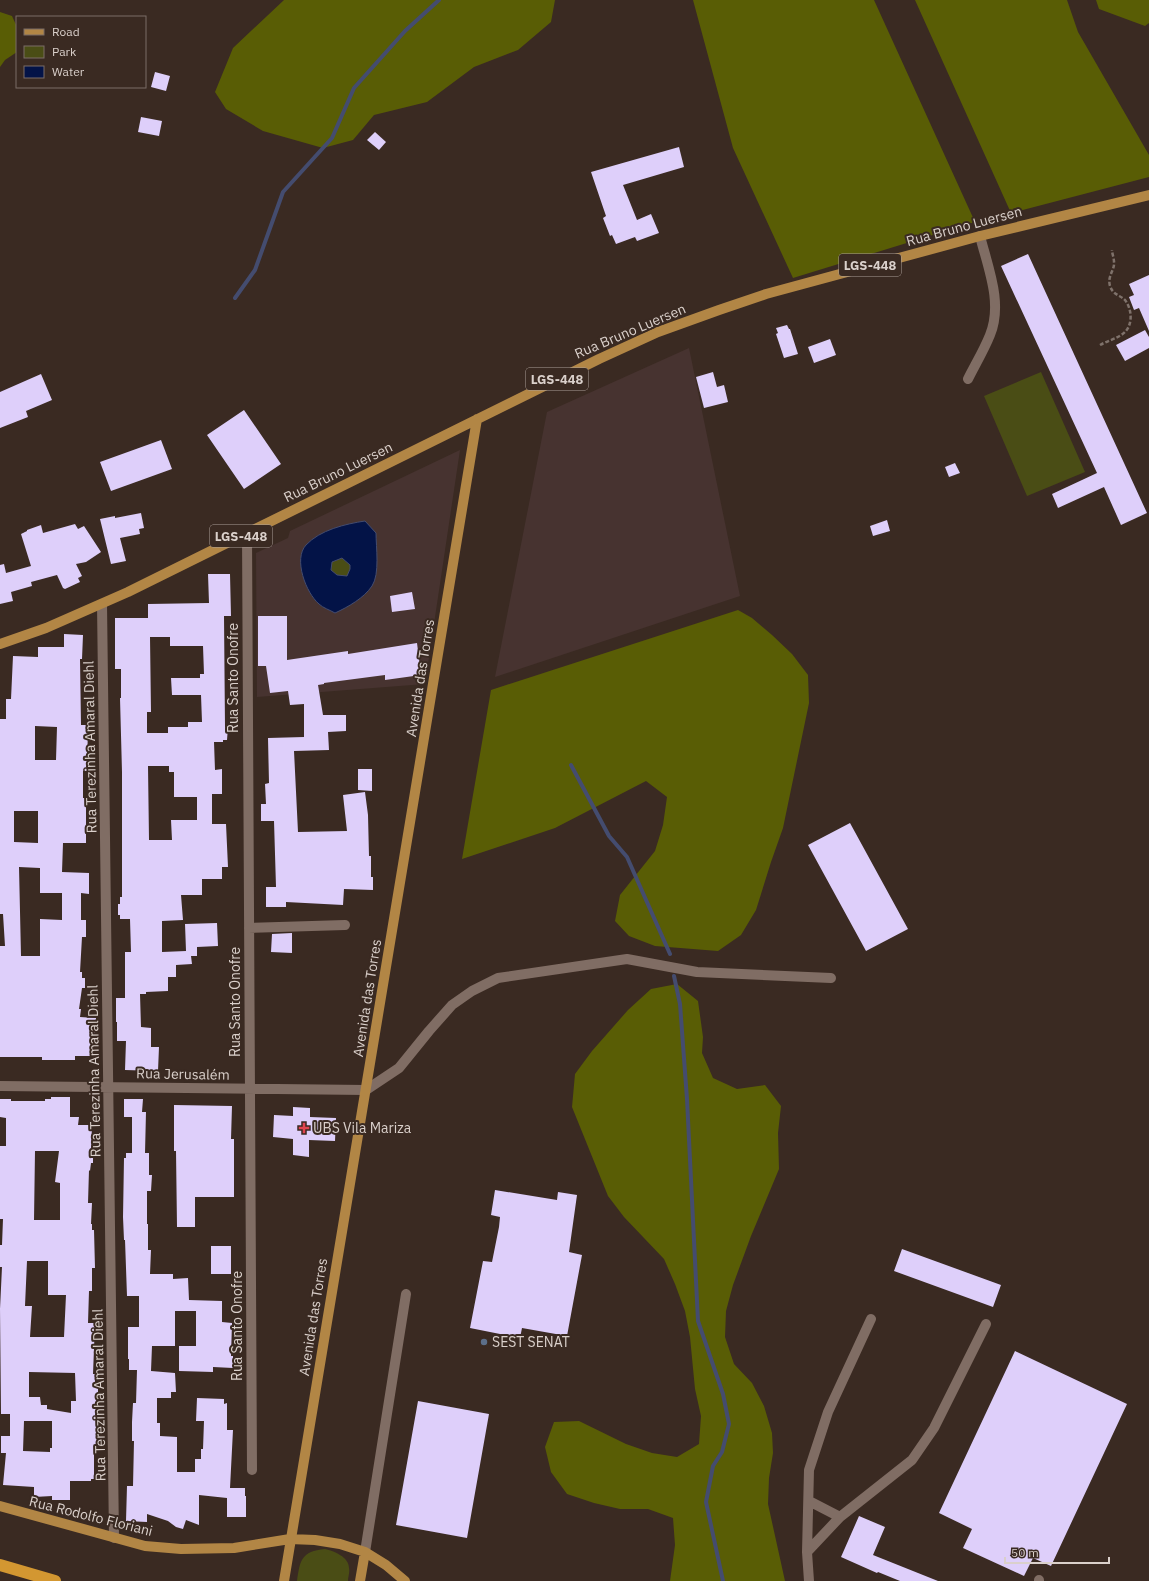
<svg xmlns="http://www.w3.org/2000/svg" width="1149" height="1581" font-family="'IBM Plex Sans',sans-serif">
<rect width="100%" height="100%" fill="#3a2a22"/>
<path fill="#473330" d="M 689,348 L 740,596 L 495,677 L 547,412 Z
M 460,450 L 425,684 L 257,697 L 256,553 L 288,538 L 290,531 Z"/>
<path fill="#4a4d15" d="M 1041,372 L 1085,472 L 1027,496 L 984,396 Z
M 342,558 L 350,565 L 350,569 L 347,577 L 337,575 L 331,570 L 332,562 Z
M 325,1549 C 334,1551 349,1557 349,1568 C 350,1572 348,1577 348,1581 L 297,1581 C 300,1561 301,1551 325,1549 Z"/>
<path fill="#595d05" d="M 284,0 L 555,0 L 551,22 L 518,50 L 474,67 L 427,102 L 374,115 L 353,140 L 323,148 L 263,131 L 226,109 L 215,92 L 233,48 Z
M 693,0 L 874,0 L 975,222 L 793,278 L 733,148 Z
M 915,0 L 1067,0 L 1078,32 L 1149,155 L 1149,177 L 1011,213 Z
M 1096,0 L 1149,0 L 1149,23 L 1145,26 L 1099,9 Z
M 0,12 L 12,16 L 17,27 L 17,52 L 5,60 L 0,67 Z
M 738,610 L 752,618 L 772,635 L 792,654 L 808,675 L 809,703 L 783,828 L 771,862 L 756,910 L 741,935 L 718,951 L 655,946 L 629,936 L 615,921 L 620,895 L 655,851 L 663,825 L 667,797 L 646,781 L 555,828 L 462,859 L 491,690 Z
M 677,984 L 698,1001 L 703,1037 L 702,1053 L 713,1078 L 737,1089 L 765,1085 L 781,1106 L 778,1133 L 779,1169 L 751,1236 L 733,1285 L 726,1311 L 725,1337 L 734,1364 L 752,1383 L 764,1406 L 772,1433 L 773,1453 L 769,1478 L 768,1504 L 785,1581 L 670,1581 L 675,1545 L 673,1518 L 648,1509 L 620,1509 L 594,1503 L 567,1494 L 551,1472 L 545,1447 L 554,1422 L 579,1421 L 626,1444 L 652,1453 L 677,1457 L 699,1444 L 701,1416 L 695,1389 L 690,1337 L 685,1311 L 675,1284 L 664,1259 L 624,1217 L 608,1196 L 572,1107 L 575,1074 L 592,1051 L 628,1010 L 651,989 Z"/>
<path fill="#031347" stroke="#444c6f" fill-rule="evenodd" d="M 365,521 L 376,533 C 376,547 380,574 372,586 C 364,598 348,607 335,613 C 330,610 323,608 319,604 C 306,593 293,559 306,545 C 320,530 345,524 365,521 ZM 342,558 L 350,565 L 350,569 L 347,576 L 337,575 L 331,570 L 332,562 Z"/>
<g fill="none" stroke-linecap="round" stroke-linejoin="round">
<path stroke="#444c6f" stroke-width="4" d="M 235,298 L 255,270 L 283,192 L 332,138 L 354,88 L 405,31 L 439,0
M 571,765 L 609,836 L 627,857 L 670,954
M 674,976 L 680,1004 L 687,1099 L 698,1321 L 723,1394 L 729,1424 L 722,1452 L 713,1466 L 706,1502 L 723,1581"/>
</g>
<path fill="#decffa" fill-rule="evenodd" d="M 155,72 L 170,76 L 166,91 L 151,87 Z
M 141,117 L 162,121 L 159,136 L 138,132 Z
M 375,132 L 386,142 L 379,150 L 367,140 Z
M 679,147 L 684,167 L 623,185 L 637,220 L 651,214 L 659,233 L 637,241 L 635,237 L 616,244 L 612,235 L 610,236 L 603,218 L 606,216 L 591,172 Z
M 1028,254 L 1147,513 L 1121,525 L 1104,487 L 1058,508 L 1052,494 L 1097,473 L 1001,266 Z
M 1149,275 L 1149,331 L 1139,308 L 1134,310 L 1129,297 L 1134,295 L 1129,284 Z
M 787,325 L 789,329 L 790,329 L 798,354 L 784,358 L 776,334 L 778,333 L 776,328 Z
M 1145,330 L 1149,337 L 1149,348 L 1125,361 L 1116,345 Z
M 830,339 L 836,355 L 814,363 L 808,347 Z
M 713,372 L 717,387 L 724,385 L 728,402 L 704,408 L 696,377 Z
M 41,374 L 52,400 L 26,411 L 28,417 L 0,428 L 0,392 Z
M 244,410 L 281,464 L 244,489 L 207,435 Z
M 161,440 L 172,469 L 111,491 L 100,462 Z
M 955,463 L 960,473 L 949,477 L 945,467 Z
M 141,513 L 144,528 L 139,529 L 140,534 L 120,538 L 126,561 L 111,564 L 100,519 L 115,516 L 115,518 Z
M 887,520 L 890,531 L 873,536 L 870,526 Z
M 75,524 L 78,529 L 84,526 L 101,552 L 86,562 L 76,564 L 82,576 L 78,578 L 80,582 L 65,589 L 63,588 L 57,575 L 31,582 L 32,586 L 11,592 L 13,601 L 0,604 L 0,565 L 4,564 L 6,573 L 31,566 L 21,534 L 27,531 L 27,530 L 41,525 L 43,533 Z
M 208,574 L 230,574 L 231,616 L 224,616 L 225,727 L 228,727 L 227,740 L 223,740 L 223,742 L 214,742 L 215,770 L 222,769 L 222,794 L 212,794 L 212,824 L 226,824 L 228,867 L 222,867 L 222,879 L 202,879 L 202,895 L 181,895 L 183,920 L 162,921 L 162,952 L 186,951 L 185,924 L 217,923 L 218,946 L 197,947 L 197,956 L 191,956 L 192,964 L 176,965 L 176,977 L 168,977 L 168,991 L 146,992 L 146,994 L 140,994 L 141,1027 L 151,1028 L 151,1047 L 159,1047 L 158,1071 L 125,1070 L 126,1041 L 117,1041 L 117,1022 L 116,1022 L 116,998 L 125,998 L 125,952 L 131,952 L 130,919 L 120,919 L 120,915 L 118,915 L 118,904 L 120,904 L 120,897 L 122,897 L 122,772 L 120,698 L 121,698 L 121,669 L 115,669 L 115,618 L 148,618 L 148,604 L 209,603 ZM 150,637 L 170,637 L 170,646 L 203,646 L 204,674 L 200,674 L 200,678 L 171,678 L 172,695 L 201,695 L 202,722 L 188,722 L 188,727 L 168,727 L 168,733 L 147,733 L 147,712 L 151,712 ZM 148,766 L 169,766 L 169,772 L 174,772 L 174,797 L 197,797 L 197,820 L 171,820 L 172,840 L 149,840 Z
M 412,592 L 415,609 L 392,612 L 390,596 Z
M 258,616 L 287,616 L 287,660 L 348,651 L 348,654 L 417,643 L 421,675 L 385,680 L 385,675 L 324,683 L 324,684 L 318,685 L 323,715 L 346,715 L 346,731 L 328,732 L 329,750 L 294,751 L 298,832 L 347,831 L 343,795 L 365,792 L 368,815 L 369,856 L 371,856 L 371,877 L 373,877 L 373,890 L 344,889 L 343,905 L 286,902 L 286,907 L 266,907 L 266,887 L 276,887 L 274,821 L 261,821 L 261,804 L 266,804 L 265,784 L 269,783 L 268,738 L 304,737 L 304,704 L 290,705 L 288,691 L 270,693 L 266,666 L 258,666 Z
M 64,634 L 83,635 L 82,659 L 80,659 L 81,725 L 88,725 L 87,771 L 83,771 L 83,798 L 86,798 L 86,843 L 63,843 L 62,872 L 89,873 L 89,894 L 81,893 L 81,920 L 86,920 L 86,937 L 82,937 L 80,972 L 82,972 L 82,978 L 85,978 L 85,988 L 82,988 L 79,1009 L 81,1009 L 80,1017 L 96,1018 L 95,1041 L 91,1041 L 91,1056 L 75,1056 L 75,1060 L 42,1060 L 42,1057 L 0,1057 L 0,946 L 5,946 L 3,914 L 0,914 L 0,719 L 6,719 L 6,699 L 11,699 L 13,656 L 38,657 L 38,647 L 64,647 ZM 35,726 L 57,727 L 56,760 L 35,760 ZM 14,811 L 38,811 L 38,843 L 14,842 ZM 19,867 L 40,868 L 40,893 L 62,893 L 62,920 L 40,919 L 40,956 L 21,956 Z
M 358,769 L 372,769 L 372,791 L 358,790 Z
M 850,823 L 908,929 L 866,951 L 808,845 Z
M 292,933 L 292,953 L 271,952 L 272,934 Z
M 51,1097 L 70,1097 L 70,1117 L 79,1117 L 78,1125 L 92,1125 L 91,1152 L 93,1152 L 93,1163 L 91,1163 L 90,1171 L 89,1170 L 88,1203 L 92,1203 L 91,1224 L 92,1224 L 92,1230 L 94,1230 L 95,1268 L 92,1268 L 92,1291 L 89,1291 L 88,1323 L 95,1323 L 93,1374 L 95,1374 L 95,1388 L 98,1388 L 98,1445 L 94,1445 L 94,1479 L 91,1479 L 91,1481 L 70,1481 L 70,1500 L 52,1500 L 52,1496 L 34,1497 L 34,1487 L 3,1485 L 6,1453 L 1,1453 L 1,1436 L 10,1436 L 10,1414 L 1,1414 L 0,1309 L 2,1267 L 0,1267 L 0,1245 L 2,1245 L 3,1219 L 0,1219 L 0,1146 L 6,1146 L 6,1118 L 0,1117 L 0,1099 L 11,1099 L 11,1101 L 45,1101 L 45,1099 L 51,1099 ZM 35,1151 L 59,1151 L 55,1182 L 60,1183 L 60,1220 L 34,1220 ZM 27,1261 L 48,1261 L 48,1295 L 66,1295 L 64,1337 L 30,1337 L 32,1306 L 25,1306 ZM 29,1372 L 75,1373 L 76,1401 L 71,1401 L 71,1413 L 47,1409 L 47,1405 L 41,1405 L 40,1397 L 29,1397 ZM 24,1421 L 52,1421 L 52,1448 L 50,1448 L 50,1452 L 23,1451 Z
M 124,1099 L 143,1099 L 142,1112 L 146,1112 L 145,1153 L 149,1153 L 149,1175 L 152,1175 L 151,1191 L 147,1191 L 147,1224 L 148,1224 L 148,1250 L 151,1250 L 150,1274 L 173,1274 L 173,1279 L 188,1278 L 189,1300 L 222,1301 L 222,1322 L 232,1323 L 231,1356 L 233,1356 L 233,1368 L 213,1367 L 213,1372 L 179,1371 L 179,1346 L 196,1346 L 196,1311 L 175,1311 L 175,1346 L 152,1346 L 151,1371 L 175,1373 L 176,1392 L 171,1392 L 171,1398 L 157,1398 L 157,1423 L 160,1423 L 160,1436 L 177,1437 L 177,1472 L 195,1472 L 195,1459 L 201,1459 L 201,1449 L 203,1449 L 204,1421 L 196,1421 L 197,1398 L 224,1399 L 224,1404 L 227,1403 L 227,1430 L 233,1430 L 230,1488 L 245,1488 L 245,1496 L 246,1496 L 246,1517 L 227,1517 L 227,1498 L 199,1495 L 199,1525 L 186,1520 L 183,1529 L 176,1527 L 168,1521 L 147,1514 L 147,1522 L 126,1521 L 127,1486 L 133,1486 L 134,1441 L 132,1441 L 132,1422 L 133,1403 L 136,1403 L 137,1370 L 129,1370 L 129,1359 L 128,1359 L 128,1327 L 139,1327 L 139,1296 L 127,1296 L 125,1240 L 124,1240 L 123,1217 L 124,1158 L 126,1158 L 126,1153 L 132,1153 L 132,1117 L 124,1117 Z
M 174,1105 L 232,1106 L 231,1139 L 234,1139 L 234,1197 L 195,1197 L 195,1227 L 177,1227 L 176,1151 L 174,1151 Z
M 293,1107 L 310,1108 L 310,1117 L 336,1118 L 335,1141 L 309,1140 L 309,1157 L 293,1155 L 293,1139 L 273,1137 L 274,1115 L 293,1116 Z
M 495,1190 L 557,1200 L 558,1192 L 577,1195 L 569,1252 L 582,1255 L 567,1336 L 522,1328 L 520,1338 L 470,1328 L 483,1261 L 492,1262 L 499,1227 L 500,1217 L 491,1215 Z
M 211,1246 L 231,1246 L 231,1274 L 211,1274 Z
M 902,1249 L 1001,1285 L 993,1307 L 894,1271 Z
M 1015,1351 L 1127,1404 L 1051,1566 L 1033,1558 L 1024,1576 L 963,1548 L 972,1529 L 939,1513 Z
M 418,1401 L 489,1414 L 467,1538 L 396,1525 Z
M 859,1516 L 885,1527 L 873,1555 L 938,1581 L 900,1581 L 878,1572 L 877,1573 L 841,1557 Z"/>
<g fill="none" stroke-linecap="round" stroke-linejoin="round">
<path stroke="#7f726b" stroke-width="2.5" stroke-dasharray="4 2" stroke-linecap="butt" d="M 1100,345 C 1107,341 1119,338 1125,332 C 1133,324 1132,309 1125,300 C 1120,295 1113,295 1110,286 C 1107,276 1115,270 1114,262 C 1114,258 1112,253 1112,250"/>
<path stroke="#806d64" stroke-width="10" d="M 968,379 C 975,365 984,350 990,335 C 1003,303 988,268 980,236
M 247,533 L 252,1470
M 102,604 L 114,1538
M 249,928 L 345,925
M 0,1086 L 366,1090 L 399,1068 L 429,1031 L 452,1005 L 472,991 L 498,978 L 627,959 L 697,972 L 831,978
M 809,1501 L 840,1517
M 365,1552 L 406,1294
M 807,1552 L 840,1517 L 912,1460 L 934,1428 L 986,1324
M 809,1581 L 807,1552 L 809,1470 L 828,1412 L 871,1319
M 1039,1581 L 1039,1580"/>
<path stroke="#b28645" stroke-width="10" d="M 0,644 L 46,628 L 128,592 L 599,359 L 658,332 L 719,310 L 766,294 L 980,236 L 1149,195
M 0,1506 L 145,1546 L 181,1549 L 234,1548 L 290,1539 L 315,1540 L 340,1544 L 365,1552 L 386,1565 L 405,1581
M 284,1581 L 477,419
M 360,1581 L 365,1552"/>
<path stroke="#d39731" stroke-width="12" d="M 0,1565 L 55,1581"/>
</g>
<path fill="#e0444e" stroke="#3a2a22" stroke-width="1.5" d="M302 1122h4v4h4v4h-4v4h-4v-4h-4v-4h4z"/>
<circle fill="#5c6f8a" stroke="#3a2a22" stroke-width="1.5" cx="484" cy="1342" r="4"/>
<g text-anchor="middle" stroke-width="4" stroke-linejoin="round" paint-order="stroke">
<g fill="#3a2a22" stroke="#aa9e98" stroke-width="1">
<rect x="839" y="254" width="62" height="22" rx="3"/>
<rect x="526" y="368" width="62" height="22" rx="3"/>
<rect x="210" y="525" width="62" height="22" rx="3"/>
</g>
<g font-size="13" font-weight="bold" fill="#dad0cb">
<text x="870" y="270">LGS-448</text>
<text x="557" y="384">LGS-448</text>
<text x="241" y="541">LGS-448</text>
</g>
<g font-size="14" fill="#dad0cb" stroke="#3a2a22">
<text transform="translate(964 226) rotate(-15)" y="5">Rua Bruno Luersen</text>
<text transform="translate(630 331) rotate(-23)" y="5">Rua Bruno Luersen</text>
<text transform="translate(338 472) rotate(-26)" y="5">Rua Bruno Luersen</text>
<text transform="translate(233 678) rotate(-90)" y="5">Rua Santo Onofre</text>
<text transform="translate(420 678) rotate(-81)" y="5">Avenida das Torres</text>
<text transform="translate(90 747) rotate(-91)" y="5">Rua Terezinha Amaral Diehl</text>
<text transform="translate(367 998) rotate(-81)" y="5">Avenida das Torres</text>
<text transform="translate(235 1002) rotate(-90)" y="5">Rua Santo Onofre</text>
<text transform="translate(94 1071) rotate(-91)" y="5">Rua Terezinha Amaral Diehl</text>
<text transform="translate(183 1074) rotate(1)" y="5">Rua Jerusalém</text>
<text transform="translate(313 1317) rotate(-81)" y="5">Avenida das Torres</text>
<text transform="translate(237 1326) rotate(-90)" y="5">Rua Santo Onofre</text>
<text transform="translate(99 1395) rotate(-91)" y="5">Rua Terezinha Amaral Diehl</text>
<text transform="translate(91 1516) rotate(14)" y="5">Rua Rodolfo Floriani</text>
</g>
<g font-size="14" fill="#dad0cb" stroke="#3a2a22" text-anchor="start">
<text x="313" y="1133">UBS Vila Mariza</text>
<text x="492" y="1347">SEST SENAT</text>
</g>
</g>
<rect x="16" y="16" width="130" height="72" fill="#3a2a22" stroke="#7a6c66"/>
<rect x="24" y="29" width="20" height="6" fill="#b28645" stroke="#7a6c66"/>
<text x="52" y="36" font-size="12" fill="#dad0cb">Road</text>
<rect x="24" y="46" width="20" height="12" fill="#4a4d15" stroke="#7a6c66"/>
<text x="52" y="56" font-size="12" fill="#dad0cb">Park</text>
<rect x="24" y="66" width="20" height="12" fill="#031347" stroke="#7a6c66"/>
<text x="52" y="76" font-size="12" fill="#dad0cb">Water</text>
<path d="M1005 1557v6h104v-6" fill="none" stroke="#dad0cb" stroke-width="2"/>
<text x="1011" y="1557" font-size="12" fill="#dad0cb" stroke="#3a2a22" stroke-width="3" paint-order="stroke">50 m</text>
</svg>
